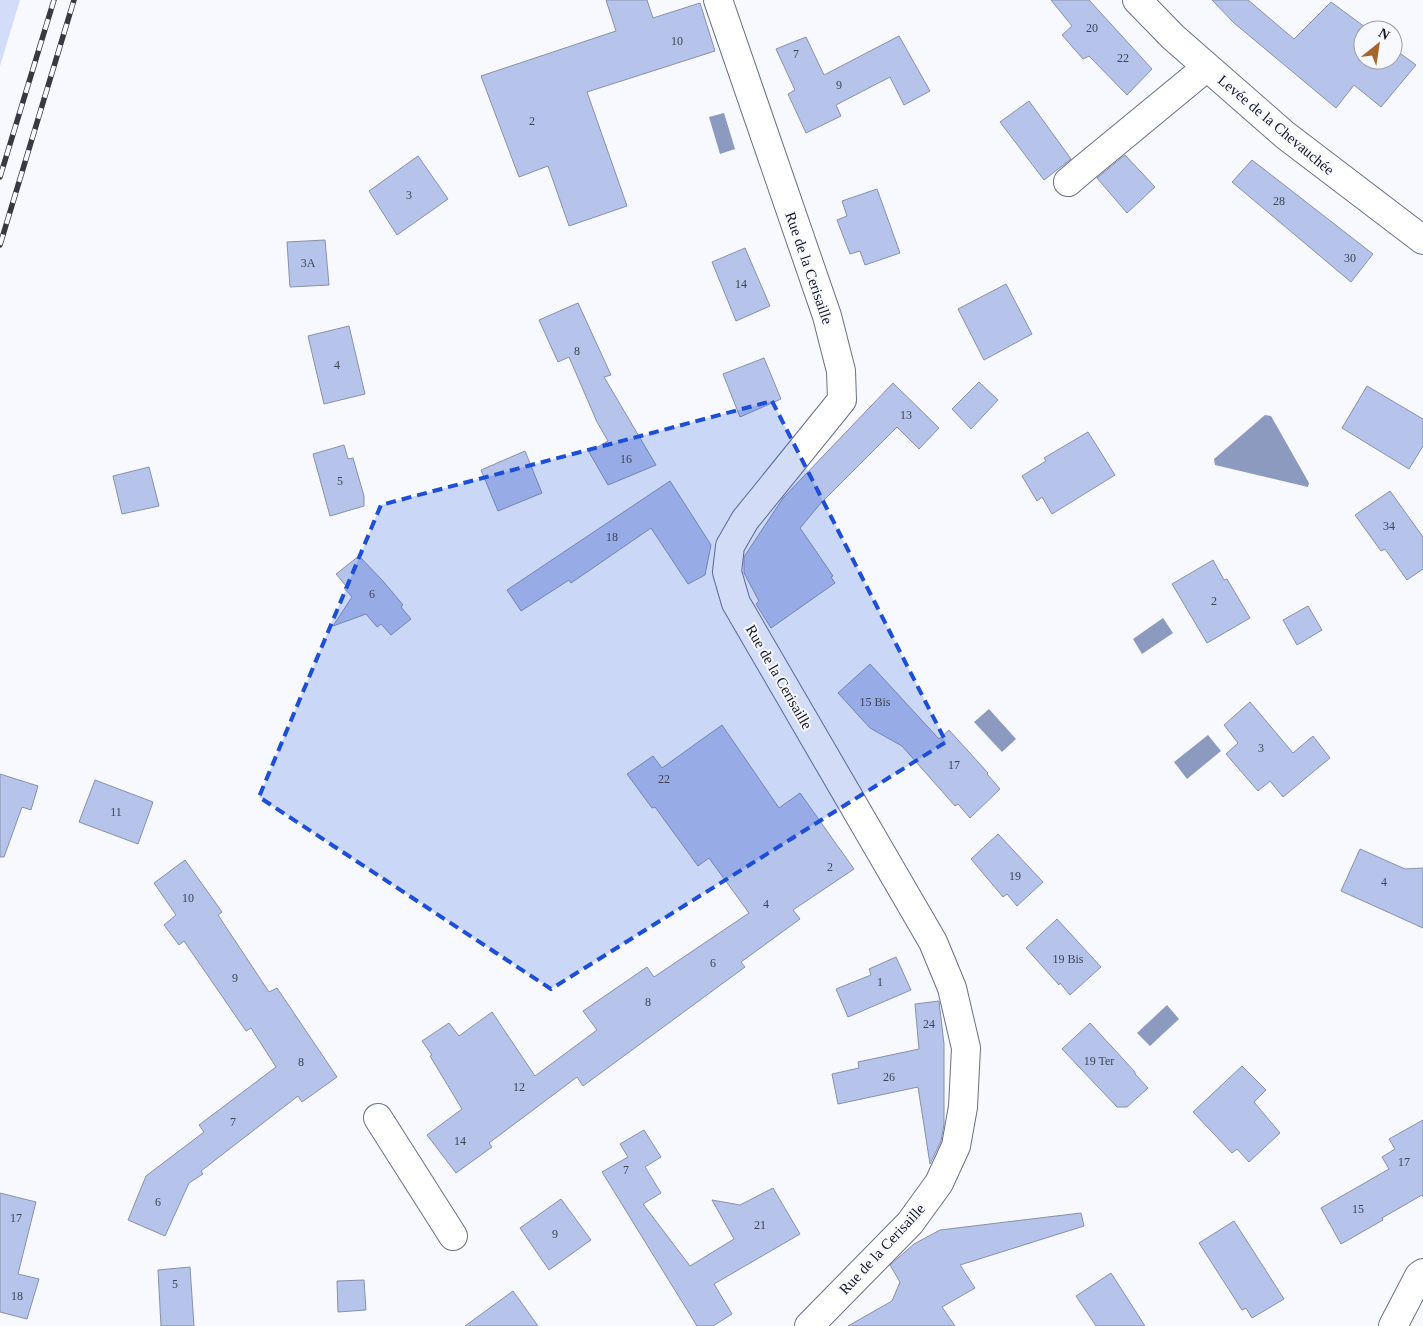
<svg xmlns="http://www.w3.org/2000/svg" width="1423" height="1326" font-family="Georgia,serif">
<rect width="100%" height="100%" fill="#f7f9ff"/>
<path fill="#d3ddfa" d="M 0,0 L 20,0 L 0,66 Z"/>
<path fill="#8c9abf" d="M 724,113 L 735,149 L 720,154 L 709,117 Z
M 1265,415 L 1271,416 L 1309,483 L 1308,487 L 1215,465 L 1214,459 Z
M 1163,618 L 1173,633 L 1142,654 L 1133,639 Z
M 989,709 L 1016,739 L 1002,752 L 974,722 Z
M 1208,735 L 1221,751 L 1187,779 L 1174,762 Z
M 1167,1005 L 1179,1019 L 1150,1046 L 1137,1033 Z"/>
<path fill="#b6c4eb" stroke="#8791ab" d="M 606,0 L 647,0 L 653,18 L 700,3 L 715,51 L 587,92 L 627,206 L 569,226 L 548,166 L 519,177 L 481,76 L 616,31 Z
M 1051,0 L 1089,0 L 1152,69 L 1127,95 L 1089,56 L 1083,59 L 1062,35 L 1072,26 Z
M 1212,0 L 1248,0 L 1294,39 L 1331,2 L 1369,30 L 1363,30 L 1363,60 L 1393,60 L 1393,48 L 1416,65 L 1381,107 L 1354,85 L 1336,108 L 1234,23 Z
M 899,36 L 930,91 L 904,105 L 890,77 L 836,105 L 841,116 L 806,133 L 788,94 L 795,90 L 776,49 L 806,37 L 824,75 Z
M 1029,101 L 1071,159 L 1044,180 L 1000,122 Z
M 1125,155 L 1155,187 L 1127,213 L 1097,178 Z
M 418,156 L 448,199 L 397,235 L 369,191 Z
M 1252,160 L 1373,254 L 1351,282 L 1232,182 Z
M 877,189 L 900,253 L 865,265 L 860,251 L 850,254 L 837,220 L 847,216 L 842,201 Z
M 325,240 L 329,285 L 290,287 L 287,242 Z
M 745,248 L 770,306 L 736,321 L 712,262 Z
M 1006,284 L 1032,334 L 984,360 L 958,309 Z
M 578,303 L 611,375 L 604,377 L 656,465 L 608,485 L 589,452 L 608,441 L 597,422 L 569,357 L 558,362 L 539,320 Z
M 349,326 L 365,394 L 324,404 L 308,336 Z
M 764,358 L 781,399 L 740,417 L 723,374 Z
M 979,382 L 998,400 L 971,429 L 952,409 Z
M 893,383 L 939,428 L 919,449 L 897,427 L 821,503 L 800,528 L 833,576 L 831,577 L 835,583 L 771,628 L 756,604 L 759,601 L 744,573 L 744,557 L 783,498 Z
M 1367,386 L 1423,419 L 1423,446 L 1409,469 L 1342,428 Z
M 1088,432 L 1115,475 L 1052,514 L 1042,497 L 1037,501 L 1022,476 L 1046,461 L 1044,458 Z
M 344,445 L 348,459 L 353,458 L 364,496 L 364,506 L 330,516 L 313,454 Z
M 525,451 L 542,493 L 498,511 L 481,470 Z
M 149,467 L 159,506 L 122,514 L 113,476 Z
M 670,481 L 711,545 L 705,575 L 688,584 L 651,528 L 571,583 L 569,580 L 521,611 L 507,590 Z
M 1390,491 L 1423,537 L 1423,569 L 1407,580 L 1385,549 L 1381,551 L 1355,515 Z
M 359,556 L 383,581 L 403,605 L 401,607 L 411,619 L 391,635 L 381,624 L 377,627 L 366,614 L 333,626 L 352,597 L 344,588 L 346,586 L 336,574 Z
M 1213,560 L 1224,580 L 1227,579 L 1250,618 L 1207,643 L 1172,584 Z
M 1308,606 L 1322,630 L 1297,645 L 1283,620 Z
M 870,664 L 939,739 L 949,730 L 988,773 L 987,774 L 1000,789 L 970,818 L 958,804 L 955,806 L 902,746 L 870,728 L 838,693 Z
M 1250,702 L 1293,753 L 1313,736 L 1330,758 L 1283,797 L 1270,781 L 1258,791 L 1226,754 L 1238,743 L 1224,725 Z
M 722,725 L 779,808 L 800,793 L 854,869 L 793,910 L 800,919 L 741,962 L 745,967 L 583,1086 L 577,1077 L 489,1143 L 492,1147 L 456,1173 L 427,1135 L 462,1109 L 430,1056 L 432,1055 L 422,1041 L 449,1023 L 459,1036 L 492,1012 L 535,1076 L 597,1030 L 583,1011 L 647,967 L 654,977 L 749,913 L 709,858 L 698,866 L 655,807 L 652,808 L 627,774 L 653,756 L 662,768 Z
M 0,774 L 38,786 L 31,810 L 22,807 L 4,857 L 0,857 Z
M 95,780 L 153,802 L 138,844 L 79,822 Z
M 998,834 L 1043,882 L 1017,906 L 1007,894 L 1003,897 L 971,859 Z
M 1360,849 L 1405,869 L 1423,868 L 1423,928 L 1341,891 Z
M 185,860 L 222,912 L 218,915 L 269,992 L 277,988 L 337,1077 L 302,1102 L 298,1096 L 201,1171 L 203,1174 L 189,1183 L 165,1236 L 128,1220 L 146,1176 L 204,1132 L 199,1125 L 276,1067 L 251,1028 L 246,1031 L 184,941 L 179,945 L 164,925 L 176,915 L 154,883 Z
M 1057,919 L 1101,967 L 1070,995 L 1060,983 L 1059,985 L 1026,948 Z
M 896,957 L 911,990 L 848,1017 L 836,989 L 871,975 L 869,969 Z
M 939,1001 L 944,1044 L 944,1124 L 941,1141 L 930,1164 L 918,1087 L 838,1104 L 832,1074 L 859,1068 L 858,1062 L 919,1049 L 915,1004 Z
M 1090,1023 L 1135,1072 L 1135,1074 L 1148,1088 L 1127,1107 L 1117,1107 L 1062,1049 Z
M 1242,1066 L 1266,1090 L 1254,1102 L 1280,1133 L 1249,1162 L 1237,1149 L 1232,1153 L 1193,1112 Z
M 1423,1120 L 1423,1197 L 1422,1195 L 1382,1218 L 1383,1220 L 1341,1244 L 1321,1208 L 1389,1169 L 1382,1157 L 1395,1149 L 1389,1139 Z
M 644,1130 L 661,1157 L 645,1167 L 661,1193 L 643,1204 L 690,1266 L 734,1239 L 712,1200 L 740,1205 L 773,1188 L 800,1234 L 714,1284 L 732,1314 L 713,1326 L 697,1326 L 602,1172 L 628,1157 L 620,1144 Z
M 0,1193 L 36,1202 L 18,1274 L 39,1279 L 27,1319 L 0,1312 Z
M 561,1199 L 591,1240 L 549,1270 L 520,1228 Z
M 1081,1213 L 1084,1226 L 960,1265 L 975,1288 L 942,1307 L 955,1326 L 848,1326 L 892,1301 L 900,1282 L 890,1265 L 914,1244 L 940,1230 Z
M 1234,1221 L 1284,1299 L 1252,1318 L 1246,1308 L 1242,1310 L 1199,1243 Z
M 190,1267 L 194,1326 L 161,1326 L 158,1270 Z
M 1111,1273 L 1145,1326 L 1096,1326 L 1076,1296 Z
M 364,1280 L 366,1310 L 338,1312 L 337,1281 Z
M 513,1291 L 538,1326 L 465,1326 Z"/>
<g fill="none" stroke-linecap="round" stroke-linejoin="round">
<g stroke="#677089" stroke-width="30">
<path id="minor" d="M 718,0 L 827,316 L 841,371 L 842,400 L 745,520 L 730,546 L 727,572 L 736,603 L 933,942 L 952,988 L 966,1048 L 963,1107 L 956,1146 L 939,1183 L 910,1223 L 809,1326
M 1137,0 L 1173,37 L 1285,135 L 1423,240
M 1068,182 L 1082,170 L 1207,67
M 378,1118 L 453,1236
M 1393,1326 L 1419,1276 L 1423,1273"/>
</g>
<use href="#minor" stroke="#fff" stroke-width="28"/>
<g stroke="#373943" stroke-width="5.5">
<path id="rail" d="M 0,177 L 54,0
M 0,245 L 74,0"/>
</g>
<use href="#rail" stroke="#f7f9ff" stroke-width="4" stroke-dasharray="11" stroke-linecap="butt"/>
</g>
<path fill="#1d4ed8" fill-opacity="0.2" stroke="#1d4ed8" stroke-width="4" stroke-dasharray="10 6" stroke-linejoin="round" d="M 772,401 L 946,742 L 551,989 L 259,797 L 381,505 Z"/>
<g text-anchor="middle" stroke-width="4" stroke-linejoin="round" paint-order="stroke">
<g font-size="12" fill="#3e4455">
<text x="1092" y="32">20</text>
<text x="677" y="45">10</text>
<text x="796" y="58">7</text>
<text x="1123" y="62">22</text>
<text x="839" y="89">9</text>
<text x="532" y="125">2</text>
<text x="409" y="199">3</text>
<text x="1279" y="205">28</text>
<text x="1350" y="262">30</text>
<text x="308" y="267">3A</text>
<text x="741" y="288">14</text>
<text x="577" y="355">8</text>
<text x="337" y="369">4</text>
<text x="906" y="419">13</text>
<text x="626" y="463">16</text>
<text x="340" y="485">5</text>
<text x="1389" y="530">34</text>
<text x="612" y="541">18</text>
<text x="372" y="598">6</text>
<text x="1214" y="605">2</text>
<text x="875" y="706">15 Bis</text>
<text x="1261" y="752">3</text>
<text x="954" y="769">17</text>
<text x="664" y="783">22</text>
<text x="116" y="816">11</text>
<text x="830" y="871">2</text>
<text x="1015" y="880">19</text>
<text x="1384" y="886">4</text>
<text x="188" y="902">10</text>
<text x="766" y="908">4</text>
<text x="1068" y="963">19 Bis</text>
<text x="713" y="967">6</text>
<text x="235" y="982">9</text>
<text x="880" y="986">1</text>
<text x="648" y="1006">8</text>
<text x="929" y="1028">24</text>
<text x="1099" y="1065">19 Ter</text>
<text x="301" y="1066">8</text>
<text x="889" y="1081">26</text>
<text x="519" y="1091">12</text>
<text x="233" y="1126">7</text>
<text x="460" y="1145">14</text>
<text x="1404" y="1166">17</text>
<text x="626" y="1174">7</text>
<text x="158" y="1206">6</text>
<text x="1358" y="1213">15</text>
<text x="16" y="1222">17</text>
<text x="760" y="1229">21</text>
<text x="555" y="1238">9</text>
<text x="175" y="1288">5</text>
<text x="17" y="1300">18</text>
</g>
<g font-size="15" fill="#161923" stroke="#f7f9ff">
<text transform="translate(1276 125) rotate(40)" y="5">Levée de la Chevauchée</text>
<text transform="translate(809 268) rotate(71)" y="5">Rue de la Cerisaille</text>
<text transform="translate(779 677) rotate(60)" y="5">Rue de la Cerisaille</text>
<text transform="translate(882 1249) rotate(-47)" y="5">Rue de la Cerisaille</text>
</g>
</g>
<g transform="translate(1378 45) rotate(30)"><circle r="24" fill="#f7f9ff" stroke="#9d9fa7"/>
<path d="M0-4L9 19L0 12L-9 19Z" fill="#a5662d"/>
<text y="-8" font-size="14" font-weight="bold" text-anchor="middle" fill="#161923">N</text>
</g>
</svg>
